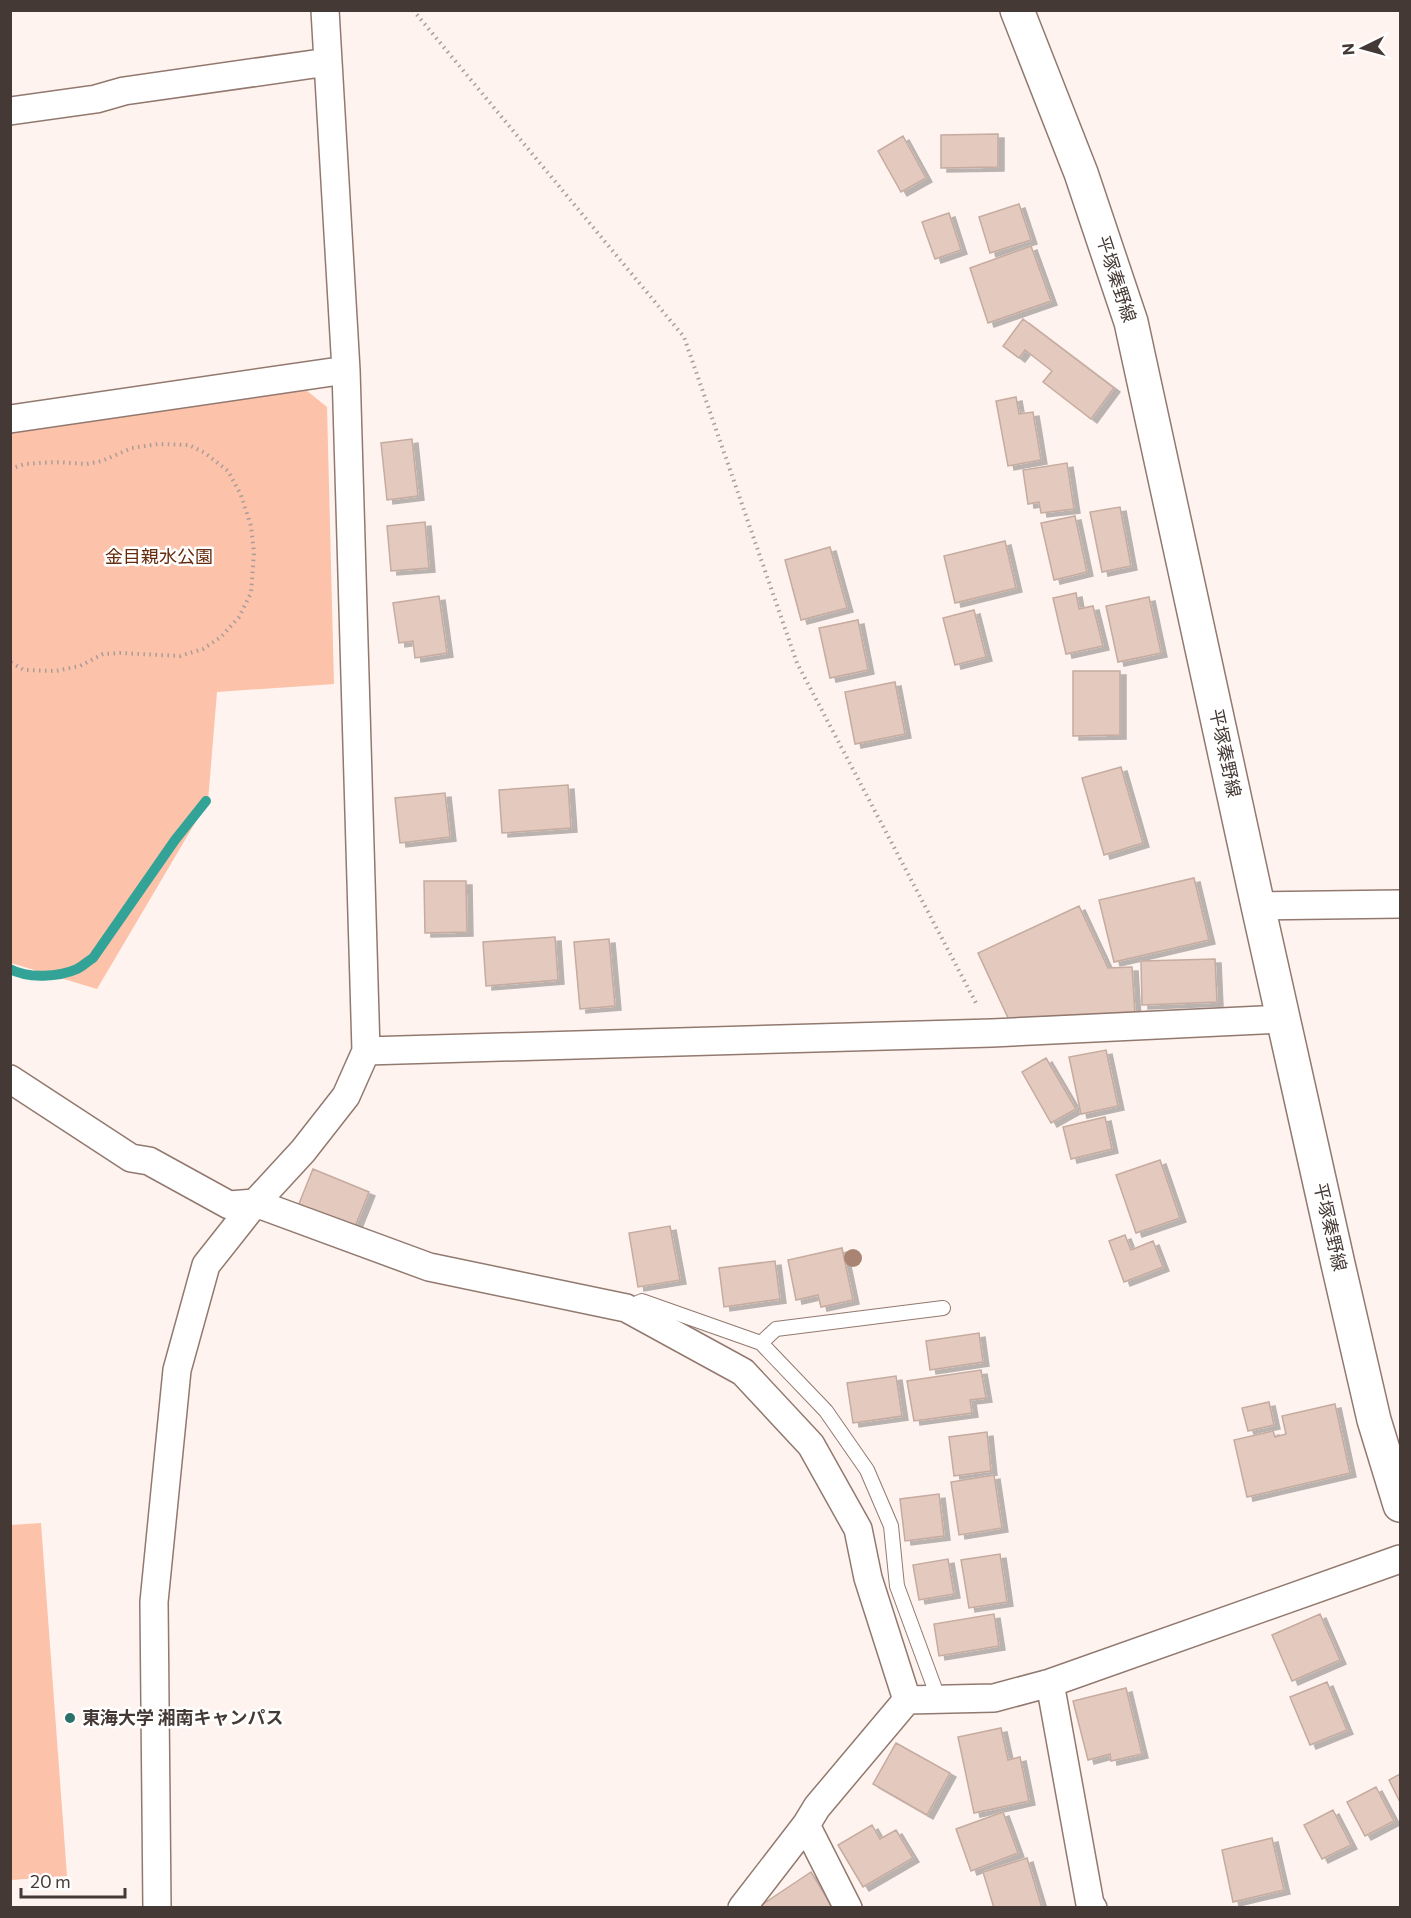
<svg xmlns="http://www.w3.org/2000/svg" width="1411" height="1918" font-family="Commissioner,'Noto Sans JP',sans-serif">
<defs>
<filter id="shadow"><feDropShadow dx="6" dy="4" stdDeviation="0" flood-color="#0004"/></filter>
</defs>
<rect width="100%" height="100%" fill="#fef3ee"/>
<path fill="#fcc2aa" d="M 301,386 L 327,407 L 334,684 L 217,692 L 208,801 L 97,989 L 11,963 L 11,433 Z
M 41,1523 L 67,1876 L 11,1880 L 11,1525 Z"/>
<g fill="none" stroke-linecap="round" stroke-linejoin="round">
<path stroke="#33a397" stroke-width="10" d="M 10,969 C 28,979 59,977 77,969 C 83,966 88,961 93,958 L 175,840 L 206,801"/>
</g>
<path fill="#e4c9be" stroke="#c5aba0" stroke-width="1.5" filter="url(#shadow)" d="M 998,134 L 998,167 L 941,168 L 941,135 Z
M 903,136 L 926,178 L 901,192 L 878,151 Z
M 1019,204 L 1031,240 L 990,253 L 979,217 Z
M 949,213 L 961,250 L 935,259 L 922,222 Z
M 1031,246 L 1051,301 L 988,323 L 970,268 Z
M 1023,319 L 1114,388 L 1091,419 L 1043,382 L 1052,371 L 1025,350 L 1019,358 L 1003,346 Z
M 1016,397 L 1019,414 L 1033,412 L 1041,460 L 1008,466 L 996,401 Z
M 412,439 L 418,496 L 387,500 L 381,443 Z
M 1067,463 L 1074,509 L 1041,513 L 1039,502 L 1028,504 L 1023,470 Z
M 1120,507 L 1131,566 L 1102,572 L 1090,512 Z
M 1075,516 L 1087,572 L 1054,580 L 1041,523 Z
M 425,522 L 429,568 L 391,571 L 387,526 Z
M 1005,541 L 1016,588 L 955,603 L 944,556 Z
M 830,547 L 847,608 L 801,620 L 785,560 Z
M 1076,593 L 1079,609 L 1093,606 L 1103,646 L 1066,654 L 1053,598 Z
M 439,596 L 447,653 L 415,658 L 413,641 L 399,643 L 393,603 Z
M 1149,597 L 1161,653 L 1118,662 L 1106,606 Z
M 974,610 L 986,657 L 955,665 L 943,618 Z
M 858,620 L 868,670 L 830,678 L 819,628 Z
M 1073,671 L 1120,671 L 1120,735 L 1073,736 Z
M 895,682 L 905,734 L 855,744 L 845,692 Z
M 1121,767 L 1143,843 L 1104,855 L 1082,778 Z
M 568,785 L 571,828 L 502,833 L 499,790 Z
M 445,793 L 450,837 L 400,843 L 395,798 Z
M 1194,878 L 1209,940 L 1114,962 L 1099,900 Z
M 424,881 L 466,881 L 467,932 L 425,933 Z
M 1079,906 L 1108,968 L 1132,967 L 1135,1014 L 1009,1020 L 978,953 Z
M 555,937 L 558,980 L 486,986 L 483,942 Z
M 609,939 L 615,1006 L 580,1009 L 574,942 Z
M 1215,959 L 1217,1002 L 1142,1005 L 1141,961 Z
M 1106,1050 L 1118,1106 L 1081,1114 L 1069,1057 Z
M 1046,1058 L 1076,1109 L 1051,1123 L 1022,1072 Z
M 1105,1117 L 1112,1149 L 1071,1159 L 1063,1127 Z
M 1160,1160 L 1180,1218 L 1136,1233 L 1116,1175 Z
M 313,1169 L 369,1192 L 354,1229 L 298,1206 Z
M 670,1226 L 680,1280 L 638,1287 L 629,1233 Z
M 1125,1235 L 1131,1250 L 1153,1241 L 1163,1267 L 1124,1282 L 1109,1241 Z
M 842,1248 L 853,1300 L 821,1307 L 818,1295 L 796,1300 L 788,1260 Z
M 775,1261 L 780,1299 L 724,1307 L 719,1268 Z
M 979,1333 L 983,1362 L 930,1370 L 926,1341 Z
M 981,1370 L 986,1398 L 970,1400 L 972,1413 L 914,1421 L 907,1381 Z
M 896,1376 L 902,1416 L 853,1423 L 847,1383 Z
M 1269,1402 L 1274,1425 L 1248,1431 L 1242,1408 Z
M 1335,1404 L 1350,1473 L 1247,1497 L 1234,1440 L 1273,1431 L 1275,1437 L 1286,1434 L 1282,1416 Z
M 987,1432 L 991,1471 L 954,1476 L 949,1437 Z
M 994,1475 L 1002,1528 L 959,1535 L 951,1482 Z
M 939,1494 L 944,1536 L 905,1541 L 900,1499 Z
M 1000,1554 L 1007,1602 L 969,1608 L 961,1560 Z
M 948,1559 L 954,1594 L 919,1600 L 913,1565 Z
M 994,1614 L 999,1646 L 939,1656 L 934,1624 Z
M 1320,1614 L 1340,1660 L 1292,1681 L 1272,1635 Z
M 1327,1682 L 1347,1730 L 1310,1745 L 1290,1697 Z
M 1126,1688 L 1142,1754 L 1111,1761 L 1110,1754 L 1088,1760 L 1073,1701 Z
M 1001,1728 L 1008,1760 L 1020,1757 L 1029,1801 L 974,1813 L 958,1737 Z
M 896,1743 L 950,1773 L 927,1815 L 873,1784 Z
M 1400,1774 L 1400,1802 L 1389,1780 Z
M 1376,1787 L 1394,1821 L 1365,1836 L 1347,1802 Z
M 1333,1810 L 1351,1845 L 1322,1859 L 1304,1825 Z
M 1003,1812 L 1018,1853 L 971,1871 L 956,1829 Z
M 872,1825 L 880,1839 L 896,1830 L 913,1858 L 863,1887 L 838,1845 Z
M 1272,1838 L 1284,1890 L 1233,1902 L 1222,1850 Z
M 1027,1858 L 1042,1908 L 994,1908 L 983,1872 Z
M 811,1872 L 833,1908 L 757,1908 Z"/>
<g fill="none" stroke-linecap="round" stroke-linejoin="round">
<g stroke="#92796f" stroke-width="16">
<path id="service" d="M 626,1308 L 642,1301 L 761,1343 L 826,1411 L 867,1470 L 891,1526 L 897,1586 L 939,1700
M 761,1343 L 776,1329 L 943,1308"/>
</g>
<g stroke="#92796f" stroke-width="30">
<path id="minor" d="M 10,111 L 96,99 L 124,91 L 328,62
M 10,419 L 346,370
M 1258,906 L 1400,904
M 366,1051 L 992,1033 L 1284,1019
M 10,1079 L 131,1158 L 149,1161 L 229,1205 L 255,1203 L 429,1267 L 626,1308 L 743,1372 L 811,1445 L 858,1529 L 868,1578 L 907,1700
M 1050,1683 L 1090,1904 L 1093,1908
M 806,1825 L 848,1908
M 157,1908 L 154,1602 L 177,1370 L 206,1265 L 255,1203 L 303,1151 L 346,1096 L 366,1051 L 346,370 L 325,10
M 742,1908 L 806,1825 L 817,1807 L 907,1700 L 994,1698 L 1050,1683 L 1400,1559"/>
</g>
<g stroke="#92796f" stroke-width="36">
<path id="primary" d="M 1017,10 L 1081,173 L 1131,322 L 1258,906 L 1338,1264 L 1374,1420 L 1400,1505"/>
</g>
<path stroke="#a89d99" stroke-width="4" stroke-dasharray="1.5 4.5" stroke-linecap="butt" d="M 413,10 L 684,337 L 797,663 L 976,1003
M 10,469 L 25,464 L 55,462 L 87,464 L 102,461 L 132,448 L 158,444 L 189,445 L 205,453 L 228,471 L 241,495 L 251,526 L 254,553 L 251,593 L 239,617 L 221,637 L 203,649 L 180,656 L 120,653 L 103,654 L 80,666 L 56,671 L 24,670 L 10,662"/>
<use href="#service" stroke="#fff" stroke-width="14"/>
<use href="#minor" stroke="#fff" stroke-width="27"/>
<use href="#primary" stroke="#fff" stroke-width="33"/>
</g>
<circle fill="#aa8472" cx="853" cy="1258" r="9"/>
<circle fill="#297169" stroke="#fff" stroke-width="2" cx="70" cy="1718" r="6"/>
<g text-anchor="middle" stroke-width="5" stroke-linejoin="round" paint-order="stroke">
<g font-size="18" fill="#443935" stroke="#fff">
<text transform="translate(1116 279) rotate(72)" y="6">平塚秦野線</text>
<text transform="translate(1225 753) rotate(78)" y="6">平塚秦野線</text>
<text transform="translate(1330 1227) rotate(77)" y="6">平塚秦野線</text>
</g>
<g font-size="18" fill="#662a0c" stroke="#fff">
<text x="159" y="563">金目親水公園</text>
</g>
<g font-size="18" font-weight="bold" fill="#443935" stroke="#fff" text-anchor="start">
<text x="82" y="1724">東海大学 湘南キャンパス</text>
</g>
</g>
<rect width="1411" height="1918" fill="none" stroke="#443935" stroke-width="24"/>
<g transform="translate(1363 48) rotate(265)" stroke="#ffffff" stroke-width="4.5" paint-order="stroke">
<path d="M0-4.5L10 22L0 15L-10 22Z" fill="#443935"/>
<text y="-9" font-size="16" font-weight="bold" text-anchor="middle" fill="#443935">N</text>
</g>
<path d="M21 1888v9h104v-9" fill="none" stroke="#443935" stroke-width="3"/>
<text x="30" y="1888" font-size="18" fill="#443935" stroke="#ffffff" stroke-width="4.5" paint-order="stroke">20 m</text>
</svg>
